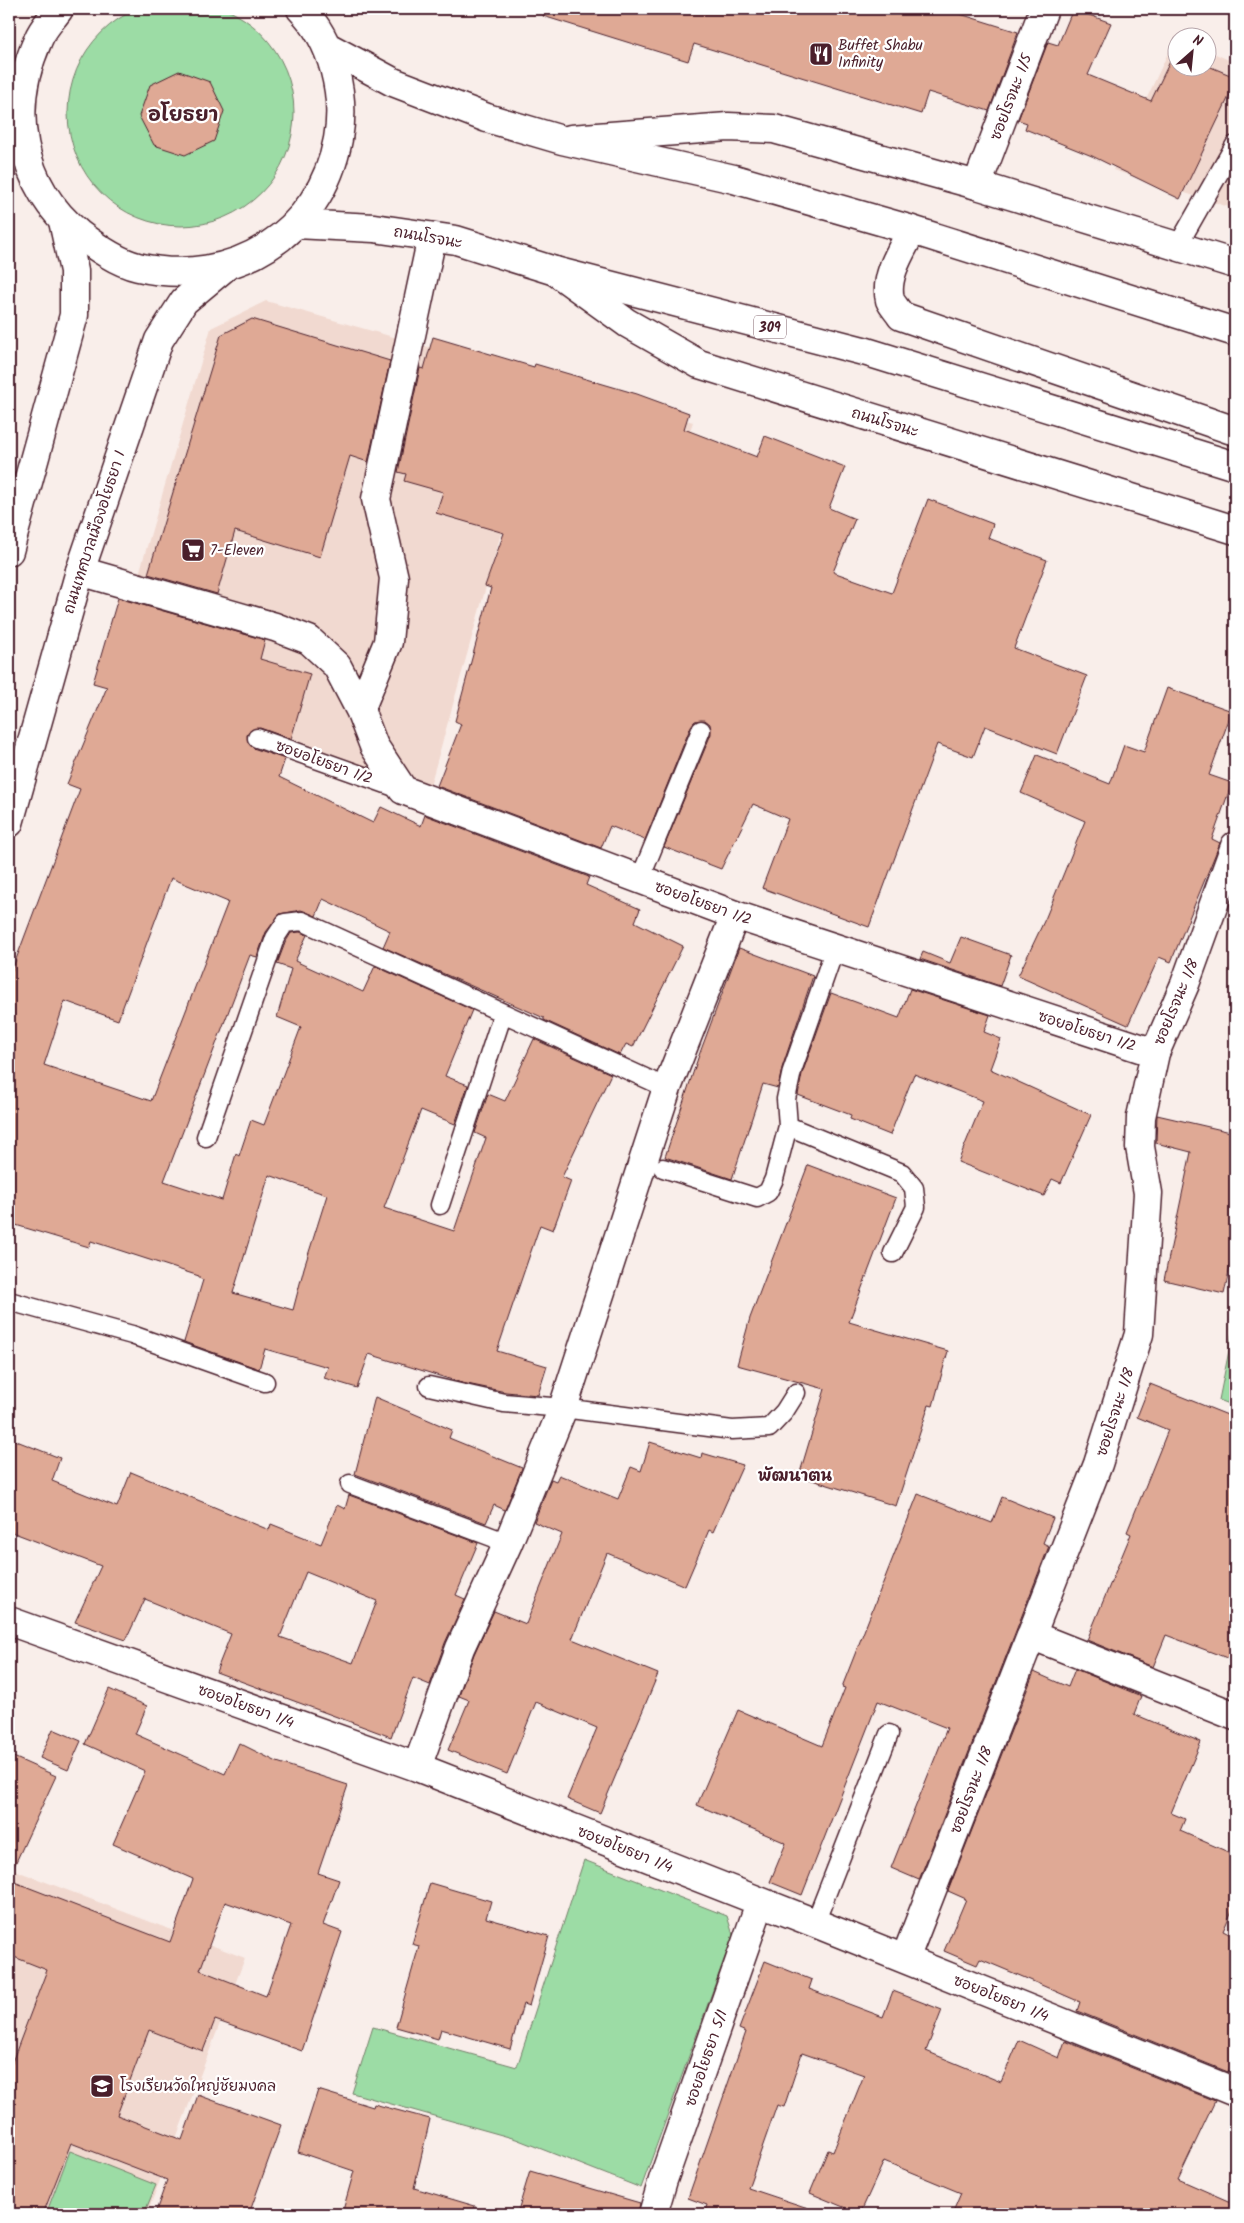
<svg xmlns="http://www.w3.org/2000/svg" width="1244" height="2223" font-family="Kalam,'Playpen Sans Thai',sans-serif">
<rect width="100%" height="100%" fill="#f9eeea"/>
<filter id="ink" filterUnits="userSpaceOnUse"><feTurbulence type="fractalNoise" baseFrequency=".02" numOctaves="2"/><feDisplacementMap in="SourceGraphic" scale="10" xChannelSelector="R" yChannelSelector="G"/><feConvolveMatrix kernelMatrix="1 2 1 2 8 2 1 2 1" color-interpolation-filters="sRGB"/></filter>
<g filter="url(#ink)">
<path fill="#f1d9d0" d="M 1176,36 L 1180,37 L 1176,38 L 1176,68 L 1206,68 L 1207,50 L 1235,63 L 1235,209 L 1113,170 Z
M 266,301 L 693,422 L 654,533 L 513,491 L 430,786 L 105,690 L 211,328 Z
M 9,1868 L 245,1958 L 147,2214 L 9,2214 Z"/>
<path fill="#9cdca5" stroke="#737e68" d="M68 113a113 113 0 1 1 226 0a113 113 0 1 1-226 0Z
M 1235,1321 L 1235,1406 L 1219,1400 Z
M 584,1860 L 727,1916 L 733,1935 L 641,2188 L 516,2139 L 352,2093 L 373,2027 L 517,2067 Z
M 70,2151 L 156,2185 L 144,2214 L 46,2214 Z"/>
<path fill="#dfa995" stroke="#4a1f2b" fill-rule="evenodd" d="M 544,9 L 944,9 L 1018,32 L 989,111 L 928,92 L 921,114 L 694,44 L 688,61 L 543,16 Z
M 1073,9 L 1111,23 L 1088,75 L 1151,101 L 1175,51 L 1176,68 L 1206,68 L 1206,65 L 1235,77 L 1235,84 L 1180,199 L 1092,156 L 1025,129 L 1027,123 L 1018,120 L 1048,42 L 1058,45 Z
M 179,71 L 210,82 L 224,111 L 214,141 L 185,155 L 154,145 L 139,116 L 150,85 Z
M 252,319 L 390,361 L 368,462 L 350,456 L 320,557 L 235,531 L 217,594 L 148,574 L 221,335 Z
M 433,337 L 534,367 L 535,364 L 637,394 L 689,413 L 684,429 L 757,457 L 765,436 L 845,467 L 829,508 L 855,519 L 833,572 L 892,593 L 928,499 L 993,524 L 988,538 L 1047,560 L 1014,648 L 1087,676 L 1057,754 L 985,726 L 973,757 L 937,744 L 869,927 L 762,888 L 788,819 L 753,804 L 721,869 L 664,847 L 711,734 L 710,724 L 705,720 L 695,721 L 691,726 L 645,840 L 610,826 L 601,848 L 437,786 L 461,724 L 455,721 L 491,588 L 485,586 L 504,533 L 436,513 L 443,492 L 404,481 L 406,474 L 398,472 L 420,368 L 424,369 Z
M 118,598 L 265,640 L 260,659 L 310,674 L 291,739 L 260,728 L 251,730 L 247,735 L 249,744 L 253,748 L 285,759 L 279,777 L 373,823 L 381,807 L 421,826 L 425,815 L 589,877 L 586,885 L 640,909 L 635,922 L 683,946 L 633,1047 L 626,1044 L 620,1055 L 544,1020 L 544,1018 L 383,947 L 390,931 L 323,899 L 316,916 L 301,910 L 280,914 L 266,932 L 257,957 L 250,955 L 164,1181 L 222,1200 L 236,1154 L 239,1156 L 251,1120 L 264,1125 L 301,1027 L 277,1017 L 291,969 L 277,964 L 285,943 L 291,933 L 300,932 L 307,935 L 295,961 L 363,992 L 375,966 L 472,1010 L 445,1076 L 468,1085 L 455,1124 L 421,1110 L 384,1208 L 454,1231 L 486,1138 L 475,1133 L 488,1094 L 505,1101 L 534,1039 L 611,1074 L 562,1177 L 571,1181 L 553,1230 L 540,1225 L 497,1351 L 547,1366 L 538,1395 L 506,1392 L 462,1383 L 369,1354 L 357,1388 L 324,1378 L 328,1367 L 265,1349 L 259,1369 L 184,1342 L 203,1280 L 199,1278 L 199,1276 L 91,1241 L 89,1247 L 9,1223 L 9,978 L 80,789 L 67,784 L 107,687 L 93,683 ZM 171,878 L 228,902 L 151,1101 L 44,1065 L 65,1001 L 118,1020 ZM 269,1175 L 327,1195 L 304,1268 L 293,1310 L 233,1293 Z
M 1167,688 L 1232,711 L 1209,775 L 1232,783 L 1212,839 L 1220,843 L 1171,962 L 1159,957 L 1128,1025 L 1018,976 L 1046,917 L 1085,821 L 1021,793 L 1037,755 L 1110,784 L 1124,745 L 1144,752 Z
M 961,937 L 1011,955 L 1000,986 L 920,959 L 923,952 L 950,963 Z
M 739,948 L 813,976 L 782,1068 L 778,1088 L 763,1084 L 732,1179 L 665,1157 L 698,1058 Z
M 910,989 L 990,1015 L 984,1032 L 1001,1039 L 990,1069 L 1091,1115 L 1061,1183 L 1052,1179 L 1044,1196 L 958,1162 L 983,1101 L 914,1074 L 890,1135 L 850,1119 L 851,1115 L 798,1095 L 802,1074 L 831,993 L 899,1018 Z
M 1157,1115 L 1235,1133 L 1235,1244 L 1224,1294 L 1164,1280 L 1191,1152 L 1156,1143 Z
M 808,1165 L 896,1198 L 849,1322 L 948,1351 L 933,1406 L 929,1405 L 896,1506 L 799,1476 L 825,1389 L 737,1365 L 750,1318 Z
M 1150,1384 L 1235,1418 L 1235,1661 L 1166,1635 L 1153,1667 L 1087,1640 L 1131,1534 L 1127,1532 L 1168,1430 L 1137,1417 Z
M 375,1397 L 452,1430 L 449,1438 L 522,1468 L 505,1510 L 494,1505 L 486,1523 L 355,1474 Z
M 9,1438 L 60,1458 L 52,1481 L 117,1507 L 131,1472 L 269,1530 L 271,1524 L 321,1544 L 337,1505 L 345,1509 L 349,1495 L 478,1543 L 456,1595 L 465,1599 L 445,1643 L 430,1685 L 413,1678 L 391,1737 L 216,1672 L 231,1634 L 145,1599 L 126,1640 L 75,1622 L 101,1566 L 9,1531 ZM 306,1572 L 377,1601 L 353,1663 L 280,1637 Z
M 650,1442 L 701,1458 L 702,1453 L 743,1465 L 713,1532 L 709,1530 L 685,1586 L 607,1553 L 572,1639 L 658,1674 L 600,1813 L 567,1799 L 597,1728 L 536,1702 L 507,1774 L 448,1750 L 469,1700 L 459,1696 L 474,1654 L 494,1611 L 526,1624 L 562,1534 L 534,1522 L 551,1479 L 556,1481 L 559,1475 L 618,1499 L 631,1467 L 641,1471 Z
M 918,1494 L 992,1523 L 1002,1497 L 1053,1518 L 1043,1543 L 1049,1546 L 919,1880 L 891,1868 L 947,1728 L 878,1701 L 802,1895 L 770,1882 L 786,1843 L 697,1805 L 738,1710 L 822,1746 L 845,1688 L 842,1687 Z
M 1075,1669 L 1141,1696 L 1134,1714 L 1201,1742 L 1171,1813 L 1185,1819 L 1180,1831 L 1235,1855 L 1235,1904 L 1223,1931 L 1235,1937 L 1235,2055 L 1228,2072 L 1077,2011 L 1080,2002 L 1023,1977 L 980,1959 L 977,1965 L 944,1951 L 966,1899 L 948,1891 L 1034,1672 L 1068,1687 Z
M 109,1689 L 147,1706 L 135,1734 L 225,1774 L 239,1743 L 277,1762 L 348,1785 L 318,1873 L 339,1880 L 323,1925 L 342,1932 L 302,2051 L 215,2020 L 203,2051 L 149,2030 L 117,2115 L 182,2140 L 198,2095 L 281,2125 L 249,2214 L 155,2214 L 167,2180 L 71,2143 L 43,2214 L 9,2214 L 9,2070 L 47,1970 L 9,1955 L 9,1880 L 170,1942 L 193,1879 L 113,1844 L 145,1771 L 85,1744 ZM 225,1902 L 291,1925 L 266,1996 L 200,1970 Z
M 53,1729 L 81,1741 L 68,1770 L 40,1758 Z
M 9,1755 L 56,1776 L 9,1877 Z
M 430,1883 L 491,1901 L 486,1918 L 549,1936 L 529,2006 L 523,2004 L 510,2049 L 441,2029 L 438,2039 L 396,2027 L 419,1946 L 412,1944 Z
M 765,1961 L 812,1980 L 809,1989 L 883,2017 L 893,1991 L 942,2010 L 926,2051 L 1001,2082 L 1019,2040 L 1059,2058 L 1065,2041 L 1215,2101 L 1178,2179 L 1235,2204 L 1235,2214 L 952,2214 L 961,2193 L 884,2161 L 860,2214 L 810,2193 L 828,2150 L 833,2152 L 864,2075 L 802,2053 L 784,2107 L 777,2105 L 748,2188 L 808,2208 L 807,2214 L 704,2214 L 707,2205 L 688,2198 L 746,2032 L 739,2029 Z
M 318,2090 L 373,2107 L 374,2104 L 430,2119 L 414,2188 L 475,2206 L 474,2214 L 342,2214 L 354,2171 L 298,2152 Z
M 530,2171 L 640,2203 L 638,2214 L 517,2214 Z"/>
<g fill="none" stroke-linecap="round" stroke-linejoin="round">
<g stroke="#4a1f2b" stroke-width="21">
<path id="service" d="M 1177,247 L 1235,145
M 257,738 L 403,790
M 640,879 L 701,730
M 788,1126 L 902,1173 L 914,1188 L 916,1207 L 893,1253
M 206,1137 L 275,938 L 285,923 L 302,921 L 667,1088
M 663,1168 L 757,1198 L 768,1192 L 774,1179 L 788,1126 L 786,1099 L 792,1071 L 835,948
M 440,1205 L 503,1013
M 9,1301 L 132,1335 L 265,1382
M 429,1386 L 504,1403 L 563,1408 L 732,1430 L 769,1428 L 784,1412 L 796,1393
M 350,1484 L 508,1543
M 815,1923 L 889,1734"/>
</g>
<g stroke="#4a1f2b" stroke-width="31">
<path id="minor" d="M 977,185 L 1044,9
M 80,571 L 275,627 L 309,640 L 337,666 L 360,710 L 374,746 L 403,790 L 735,915 L 1155,1053
M 360,710 L 388,642 L 394,578 L 376,499 L 432,237
M 9,1621 L 417,1767 L 815,1923 L 1235,2092
M 1031,1635 L 1235,1716
M 417,1767 L 460,1648 L 508,1543 L 563,1408 L 667,1088 L 735,915
M 905,1959 L 1098,1464 L 1139,1334 L 1148,1193 L 1140,1147 L 1141,1117 L 1155,1053 L 1185,984 L 1235,846
M 653,2214 L 663,2180 L 760,1903"/>
</g>
<g stroke="#4a1f2b" stroke-width="31">
<path id="secondary" d="M 571,139 L 728,127 L 774,129 L 977,185 L 1235,264
M 555,271 L 627,323 L 699,364 L 1235,530
M 9,551 L 74,315 L 74,271 L 63,221
M 9,823 L 80,571 L 159,340 L 184,301 L 225,267"/>
</g>
<g stroke="#4a1f2b" stroke-width="31">
<path id="primary" d="M 59,9 C 52,19 42,29 38,40 C 7,109 19,185 79,234 C 96,247 117,262 138,267 C 232,289 321,234 338,139 C 346,95 333,41 301,9
M 326,46 L 393,82 L 487,118 L 562,140 L 734,179 L 912,230 L 1235,332
M 296,224 L 374,228 L 456,240 L 555,271 L 867,352 L 1235,466
M 912,230 C 902,250 884,276 890,300 C 892,305 898,311 901,316 L 1235,431"/>
</g>
<use href="#service" stroke="#fff" stroke-width="18"/>
<use href="#minor" stroke="#fff" stroke-width="28"/>
<use href="#secondary" stroke="#fff" stroke-width="28"/>
<use href="#primary" stroke="#fff" stroke-width="28"/>
</g>
</g>
<defs>
<g id="restaurant-square" transform="scale(1.25)"><rect x="-9" y="-9" width="18" height="18" rx="4" fill="#4a1f2b" stroke="#fff"/><path d="M-5-6h1v4h1v-4h1v4h1v-4h1v5L-1.5 .5V6h-2V.5L-5-1ZM5-6V6H3V1.5H1.5Q1.5-4 5-6Z" fill="#fff"/></g>
<g id="supermarket-square" transform="scale(1.25)"><rect x="-9" y="-9" width="18" height="18" rx="4" fill="#4a1f2b" stroke="#fff"/><path d="M-6-5.5h2.5l.6 2H6L4.5 2H-2.5L-4.4-4H-6ZM-1.5 3.2a1.3 1.3 0 1 0 .1 0ZM3 3.2a1.3 1.3 0 1 0 .1 0Z" fill="#fff"/></g>
<g id="school-square" transform="scale(1.25)"><rect x="-9" y="-9" width="18" height="18" rx="4" fill="#4a1f2b" stroke="#fff"/><path d="M0-5L7-2L0 1L-7-2ZM-4 1L0 2.5L4 1V4Q0 6-4 4Z" fill="#fff"/></g>
</defs>
<g fill-rule="evenodd">
<use href="#restaurant-square" x="821" y="54"/>
<use href="#supermarket-square" x="193" y="550"/>
<use href="#school-square" x="102" y="2086"/>
</g>
<g text-anchor="middle" stroke-width="4.5" stroke-linejoin="round" paint-order="stroke">
<rect fill="#fff" stroke="#80626b" stroke-width="1" x="754" y="315.5" width="32" height="23" rx="4"/>
<g font-size="14" font-weight="bold" fill="#4a1f2b">
<text x="770" y="332">309</text>
</g>
<g font-size="15" fill="#4a1f2b" stroke="#fff" text-anchor="start">
<text x="838" y="50">Buffet Shabu<tspan x="838" dy="17">Infinity</tspan></text>
<text x="210" y="555">7-Eleven</text>
<text x="120" y="2091">โรงเรียนวัดใหญ่ชัยมงคล</text>
</g>
<g font-size="15" fill="#4a1f2b" stroke="#fff">
<text transform="translate(1011 97) rotate(-69)" y="5">ซอยโรจนะ 1/5</text>
<text transform="translate(428 237) rotate(10)" y="5">ถนนโรจนะ</text>
<text transform="translate(885 422) rotate(17)" y="5">ถนนโรจนะ</text>
<text transform="translate(94 532) rotate(-72)" y="5">ถนนเทศบาลเมืองอโยธยา 1</text>
<text transform="translate(324 762) rotate(20)" y="5">ซอยอโยธยา 1/2</text>
<text transform="translate(703 903) rotate(20)" y="5">ซอยอโยธยา 1/2</text>
<text transform="translate(1176 1002) rotate(-67)" y="5">ซอยโรจนะ 1/8</text>
<text transform="translate(1087 1031) rotate(18)" y="5">ซอยอโยธยา 1/2</text>
<text transform="translate(1115 1412) rotate(-72)" y="5">ซอยโรจนะ 1/8</text>
<text transform="translate(246 1706) rotate(20)" y="5">ซอยอโยธยา 1/4</text>
<text transform="translate(971 1790) rotate(-69)" y="5">ซอยโรจนะ 1/8</text>
<text transform="translate(625 1849) rotate(22)" y="5">ซอยอโยธยา 1/4</text>
<text transform="translate(1001 1998) rotate(22)" y="5">ซอยอโยธยา 1/4</text>
<text transform="translate(706 2058) rotate(-71)" y="5">ซอยอโยธยา 5/1</text>
</g>
<g font-size="16" font-weight="bold" fill="#4a1f2b" stroke="#fff">
<text x="795" y="1481">พัฒนาตน</text>
</g>
<g font-size="20" font-weight="bold" fill="#4a1f2b" stroke="#fff">
<text x="183" y="121">อโยธยา</text>
</g>
</g>
<rect width="1244" height="2223" fill="none" stroke="#fff" stroke-width="30"/>
<rect x="15" y="15" width="1214" height="2193" fill="none" stroke="#4a1f2b" stroke-width="2" filter="url(#ink)"/>
<g transform="translate(1192 52) rotate(27)"><circle r="24" fill="#ffffff" stroke="#b7a5aa"/>
<path d="M0-4L9 19L0 12L-9 19Z" fill="#4a1f2b"/>
<text y="-8" font-size="14" font-weight="bold" text-anchor="middle" fill="#4a1f2b">N</text>
</g>
</svg>
